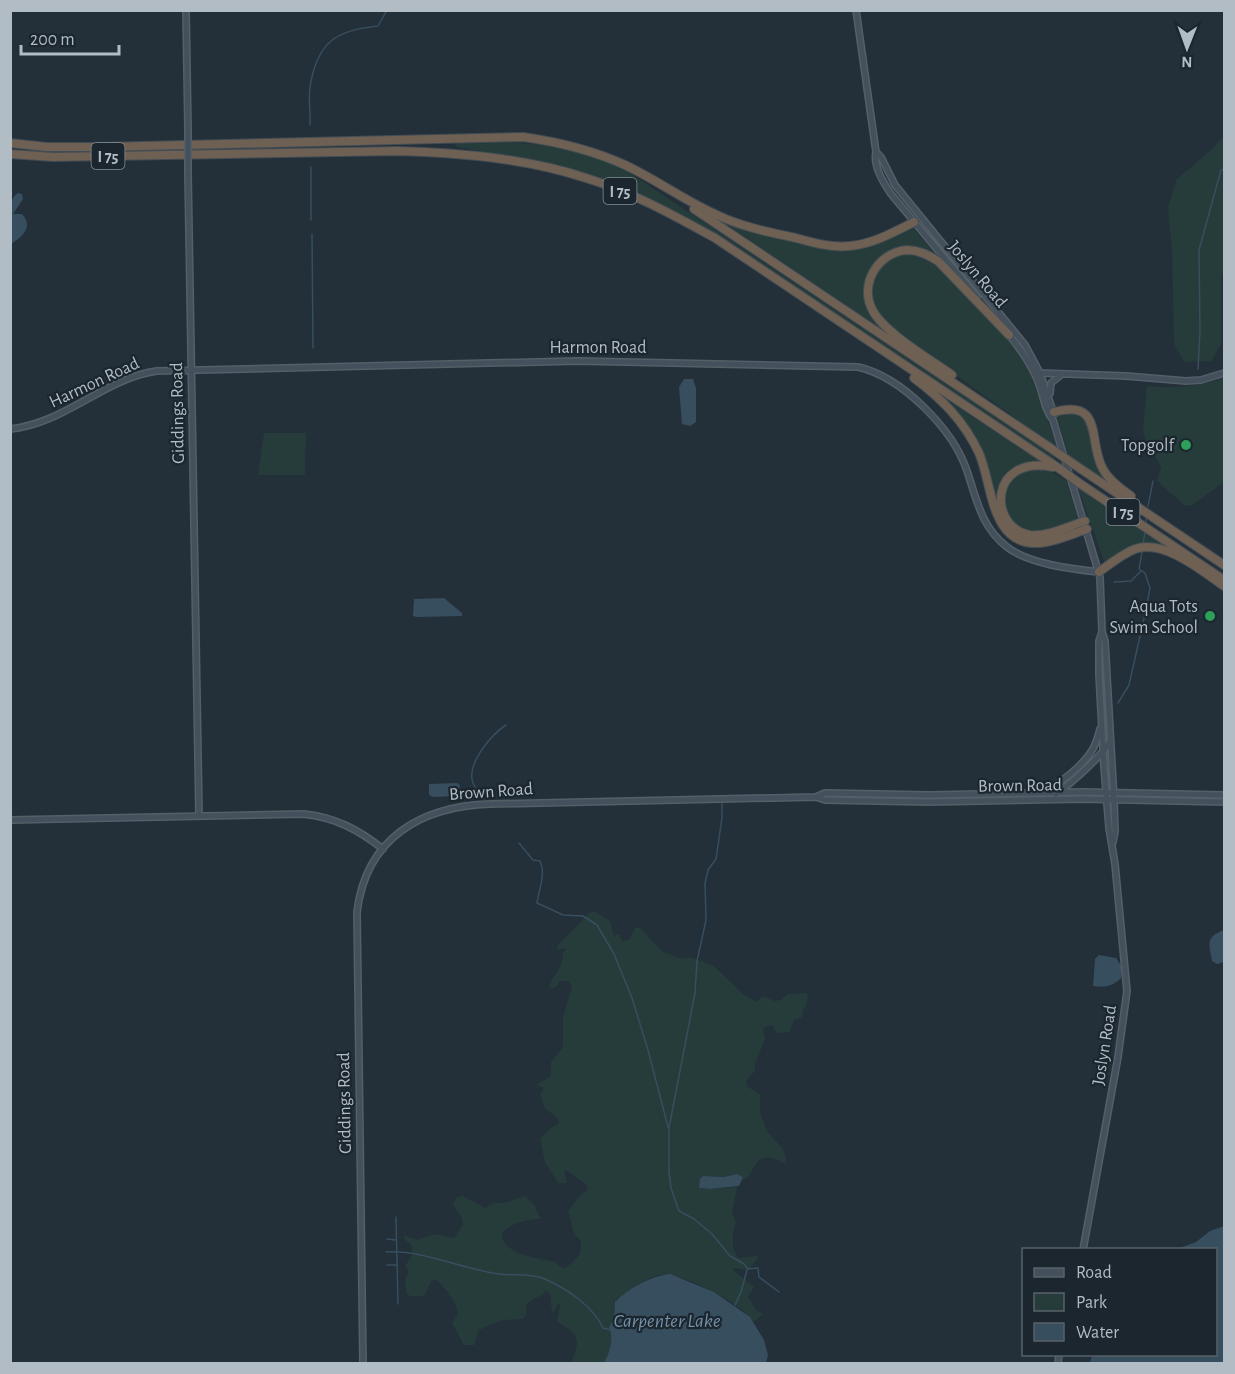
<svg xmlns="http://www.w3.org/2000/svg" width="1235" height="1374" font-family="'Alegreya Sans',sans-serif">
<rect width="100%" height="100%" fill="#232f39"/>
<path fill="#263c3a" d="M 1224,136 L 1224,273 L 1221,275 L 1221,344 L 1212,361 L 1184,362 L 1174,344 L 1172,249 L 1168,208 L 1176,180 L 1213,148 Z
M 460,141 C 522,141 573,144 630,173 L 1054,456 L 1055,460 L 734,245 L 683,215 L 613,183 L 552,164 L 456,147 L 455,144 Z
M 717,218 L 840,250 L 913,228 L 942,261 L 909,249 L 878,263 L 868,304 L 911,349 Z
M 906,253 L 915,253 L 927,257 L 943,268 L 1016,349 L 1034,378 L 1057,448 L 889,327 L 873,307 L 871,285 L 878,269 L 892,257 Z
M 1224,378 L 1224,482 L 1191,506 L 1184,505 L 1157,481 L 1161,467 L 1145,439 L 1143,429 L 1147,386 C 1174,389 1199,386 1224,378 Z
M 941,396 L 1041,462 L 1016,469 L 999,500 L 1019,533 L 1068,530 L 1069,531 L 1045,539 L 1034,540 L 1014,533 L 1002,521 L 987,469 Z
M 1077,413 L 1087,419 L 1110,483 L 1069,456 L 1056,415 Z
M 264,433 L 306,433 L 305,475 L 258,475 Z
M 1026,469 L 1047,469 L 1066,480 L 1077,516 L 1074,523 C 1062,526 1046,534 1034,532 C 1010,529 993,499 1011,479 C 1015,475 1022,472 1026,469 Z
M 1078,488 L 1167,547 L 1166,548 L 1153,545 L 1105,564 Z
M 594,911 L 610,921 L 614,936 L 619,934 L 622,941 L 629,940 L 635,928 L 639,927 L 662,951 L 679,958 L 693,958 L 714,966 L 742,993 L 757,1002 L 762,996 L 775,1001 L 781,1000 L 788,994 L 806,993 L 808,997 L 806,1007 L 803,1009 L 802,1017 L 794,1020 L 789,1032 L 776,1033 L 773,1026 L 770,1025 L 763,1028 L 765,1039 L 755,1064 L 755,1071 L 746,1081 L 748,1087 L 760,1094 L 760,1112 L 767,1131 L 783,1149 L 786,1159 L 785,1164 C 779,1159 765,1154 758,1161 C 751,1168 753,1176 743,1180 L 743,1177 L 737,1174 L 724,1177 L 703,1176 L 701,1177 L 699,1188 L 710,1189 L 737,1187 L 732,1214 L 736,1222 C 732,1234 730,1248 739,1258 L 759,1256 L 749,1270 L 735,1268 L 733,1270 L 754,1287 L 748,1297 L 756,1310 L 763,1314 L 754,1322 C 741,1303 682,1272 660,1275 C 646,1278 625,1292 615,1302 L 610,1353 L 604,1363 L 571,1363 C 581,1341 579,1333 557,1322 L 560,1305 L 558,1304 L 554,1312 L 552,1312 L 550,1294 L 546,1290 L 543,1294 L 527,1303 L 526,1315 L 523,1319 L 503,1320 L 479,1330 L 474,1345 L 464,1345 L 452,1323 L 458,1314 C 457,1303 445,1288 437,1280 L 432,1280 L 424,1296 L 410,1296 L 406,1293 L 405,1279 L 409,1272 L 405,1265 C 411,1259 414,1252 411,1244 L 405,1240 L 404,1235 L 417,1240 L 435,1234 L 454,1238 L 463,1224 L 461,1216 L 453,1205 L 457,1197 L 463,1196 L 485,1208 L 493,1203 L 503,1203 L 525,1196 L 534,1205 L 541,1219 C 528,1219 511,1223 502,1233 C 501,1254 537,1258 551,1261 C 556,1262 559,1266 564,1268 L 571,1264 L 580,1254 L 581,1241 L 574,1234 L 568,1211 L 582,1193 L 586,1192 L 588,1186 L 566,1170 L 564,1171 L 567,1183 L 558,1183 L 545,1162 L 540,1139 L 549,1129 L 559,1123 L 558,1119 L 545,1108 L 540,1094 L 544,1088 L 536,1085 L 551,1076 L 551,1062 L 563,1047 L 563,1017 L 572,987 L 569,981 L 559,981 L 558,985 L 554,988 L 549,987 C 554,972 563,971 563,952 L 566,950 L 565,948 L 557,950 L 558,945 L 588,914 Z"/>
<path fill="#374e5f" d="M 18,193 L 22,194 L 23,199 L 13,214 L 22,214 C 34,227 22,237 11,244 C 10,230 5,200 18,193 Z
M 684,379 L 693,379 L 696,388 L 696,422 L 690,426 L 682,424 L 679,387 Z
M 444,598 L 462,613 L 462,616 L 417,617 L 413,616 L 414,599 Z
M 457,783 L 460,785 L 459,794 L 456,796 L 433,797 L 429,795 L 429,784 Z
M 1224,930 L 1224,962 L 1217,964 L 1212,961 C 1209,944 1205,937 1224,930 Z
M 1099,955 L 1116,958 L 1122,967 L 1121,978 C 1113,986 1105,988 1093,986 L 1095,959 Z
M 737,1174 L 743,1177 L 739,1186 L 710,1189 L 699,1188 L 700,1179 L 703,1176 L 724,1177 Z
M 1224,1226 L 1224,1363 L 1090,1363 L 1092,1355 L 1216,1354 L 1216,1250 L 1177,1249 L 1196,1242 L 1210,1231 Z
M 670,1274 L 714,1292 L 750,1317 L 764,1340 L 768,1355 L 766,1363 L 604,1363 C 610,1353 614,1338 609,1327 L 614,1318 L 615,1302 C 629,1288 651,1276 670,1274 Z"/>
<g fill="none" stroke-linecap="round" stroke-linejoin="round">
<path stroke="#374e5f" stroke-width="1.5" d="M 310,125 C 311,113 308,99 310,87 C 317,43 335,30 378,26 L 387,10
M 311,167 L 311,220
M 312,234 L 313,348
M 1198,369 L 1200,331 L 1199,250 L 1221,170 L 1224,169
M 1148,506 L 1153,481
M 1146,522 L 1146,518
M 1143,544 L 1145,532
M 1114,582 L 1131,581 L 1141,571
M 1118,703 L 1129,685 L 1145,614 L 1150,588 L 1145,573 L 1139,569 L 1142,552
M 484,799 C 479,793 473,787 472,779 C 469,761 492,734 506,725
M 722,803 L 722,818 L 716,859 L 708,870 L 705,883 L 706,920 L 697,961 L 695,993 L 669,1128 L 669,1172 L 671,1188 L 679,1211 L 694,1219 L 712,1234 L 730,1256 L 744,1264 L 748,1269
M 519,843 L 533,860 L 540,861 C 546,874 539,889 537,903 L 563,915 L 583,916 L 597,925 L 614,954 L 632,998 L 648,1050 L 668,1127
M 396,1217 L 398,1304
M 387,1239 L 396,1240
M 386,1252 C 425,1250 461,1269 499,1274 C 513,1276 532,1273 545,1279 C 567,1289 593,1306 603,1328 L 611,1330
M 387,1265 L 396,1265
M 748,1269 L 758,1268 L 759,1277 L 779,1292
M 735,1305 L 741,1292 L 747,1270"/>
<g stroke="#545f67" stroke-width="8">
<path id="secondary" d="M 186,10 L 188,130
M 856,10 L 876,152 C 873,166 883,182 891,194 L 977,297
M 876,152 L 881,157 L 895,185 L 1025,345 L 1040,373 L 1054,414
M 188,173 L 199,816
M 1008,334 C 1020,348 1030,363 1037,379 C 1043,392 1044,410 1053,420 L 1100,577 L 1102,632 L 1099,641 L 1099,674 L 1104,767 L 1109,828 L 1115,864 L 1127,991 L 1118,1057 L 1083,1250
M 1039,373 L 1126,376 L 1186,381 L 1201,380 L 1224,373
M 1050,393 L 1051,383 L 1061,375
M 10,429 C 64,424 105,378 157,371 L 578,361 L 858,367 C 902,377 953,429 967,471 C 977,500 981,527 1007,547 C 1029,564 1071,569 1099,572
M 1102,632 L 1105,641 L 1114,800 L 1115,832 L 1113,842
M 1041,792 C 1059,785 1080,768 1091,752 C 1096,745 1098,737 1100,729
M 1056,794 C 1069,785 1106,753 1110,740
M 816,797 L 825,800 L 929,802 L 1084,799 L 1224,802
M 10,820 L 303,814 C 335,817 359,830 383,849
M 363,1364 L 357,912 C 366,838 421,806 491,804 L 816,797 L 825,793 L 930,795 L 1083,792 L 1224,795
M 1058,1364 L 1059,1354"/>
</g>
<g stroke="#414c54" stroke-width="10">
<path id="highway" d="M 10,143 L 47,147 L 101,147 L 523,137 C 559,142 592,150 625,165 C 657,180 685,201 717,215 C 742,227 769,232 796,238 C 814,243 832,248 850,246 C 873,244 894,232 914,222
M 10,154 L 53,157 L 397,151 C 461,153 525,158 586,178 C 632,192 673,215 715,238 L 1060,469
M 694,209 L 1049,447
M 952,375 C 931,360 885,333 873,311 C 858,285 878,252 907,250 C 919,250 928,255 938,261 L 1009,335
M 914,378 C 942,399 964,421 979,453 C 993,485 990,546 1039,543 C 1055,542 1072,534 1087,529
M 1054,412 C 1102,399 1089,438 1101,465 C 1106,478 1120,488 1131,496
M 1072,463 L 1224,565
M 1053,467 C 988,454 988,528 1030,535 C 1048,537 1069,526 1085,521
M 1079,483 L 1224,580
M 1099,572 C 1110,564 1122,554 1135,549 C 1164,539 1202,571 1224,586"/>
</g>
<use href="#secondary" stroke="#44515c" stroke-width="5"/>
<use href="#highway" stroke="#6f6054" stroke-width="8"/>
<g stroke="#545f67" stroke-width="8" stroke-linecap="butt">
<path id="secondary-bridge" d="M 188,130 L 188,173"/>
</g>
<g stroke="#414c54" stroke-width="10" stroke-linecap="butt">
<path id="highway-bridge" d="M 1049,447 L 1072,463
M 1060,469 L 1079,483"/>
</g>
<use href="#secondary-bridge" stroke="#44515c" stroke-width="5"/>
<use href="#highway-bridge" stroke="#6f6054" stroke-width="8"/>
</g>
<g fill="#2e9e5b" stroke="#1c262e" stroke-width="2">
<circle cx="1186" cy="445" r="6"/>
<circle cx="1210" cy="616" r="6"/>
</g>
<g text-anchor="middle" stroke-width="4.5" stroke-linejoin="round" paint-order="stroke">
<g fill="#1c262e" stroke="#848f98" stroke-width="1.5">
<rect x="91.5" y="143" width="33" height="26" rx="4.5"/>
<rect x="603.5" y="178" width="33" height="26" rx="4.5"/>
<rect x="1106.5" y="499" width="33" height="26" rx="4.5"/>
</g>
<g font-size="16" font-weight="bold" fill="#b1bcc5">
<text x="108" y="162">I 75</text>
<text x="620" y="197">I 75</text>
<text x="1123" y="518">I 75</text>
</g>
<g font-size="18" fill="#b1bcc5" stroke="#1c262e">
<text transform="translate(978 274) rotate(50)" y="6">Joslyn Road</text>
<text x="598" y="353">Harmon Road</text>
<text transform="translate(94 382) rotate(-25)" y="6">Harmon Road</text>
<text transform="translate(177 413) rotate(-91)" y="6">Giddings Road</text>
<text transform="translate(1020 785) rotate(-1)" y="6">Brown Road</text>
<text transform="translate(491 791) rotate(-4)" y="6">Brown Road</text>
<text transform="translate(1104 1045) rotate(-81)" y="6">Joslyn Road</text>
<text transform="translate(344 1103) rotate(-91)" y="6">Giddings Road</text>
</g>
<g font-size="18" fill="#b1bcc5" stroke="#1c262e" text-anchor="end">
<text x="1174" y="451">Topgolf</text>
<text x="1198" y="612">Aqua Tots<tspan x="1198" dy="21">Swim School</tspan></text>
</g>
<g font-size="20" font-style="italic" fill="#7391a8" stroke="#1c262e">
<text x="667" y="1327">Carpenter Lake</text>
</g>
</g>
<rect width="1235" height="1374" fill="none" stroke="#b1bcc5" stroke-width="24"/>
<rect x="1022" y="1248" width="195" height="108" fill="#1c262e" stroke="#58626a" stroke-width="1.5"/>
<rect x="1034" y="1268" width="30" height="9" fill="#44515c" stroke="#58626a" stroke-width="1.5"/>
<text x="1076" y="1278" font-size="18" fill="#b1bcc5">Road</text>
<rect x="1034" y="1293" width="30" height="18" fill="#263c3a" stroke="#58626a" stroke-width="1.5"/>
<text x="1076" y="1308" font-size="18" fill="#b1bcc5">Park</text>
<rect x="1034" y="1323" width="30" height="18" fill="#374e5f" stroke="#58626a" stroke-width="1.5"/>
<text x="1076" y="1338" font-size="18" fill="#b1bcc5">Water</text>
<g transform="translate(1187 48) rotate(181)" stroke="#1c262e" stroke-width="4.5" paint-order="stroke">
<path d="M0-4.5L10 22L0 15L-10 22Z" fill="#b1bcc5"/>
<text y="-9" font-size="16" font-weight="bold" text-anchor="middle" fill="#b1bcc5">N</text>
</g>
<path d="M21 45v9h98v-9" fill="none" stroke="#b1bcc5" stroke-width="3"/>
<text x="30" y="45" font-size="18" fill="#b1bcc5" stroke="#1c262e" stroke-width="4.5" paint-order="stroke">200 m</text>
</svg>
